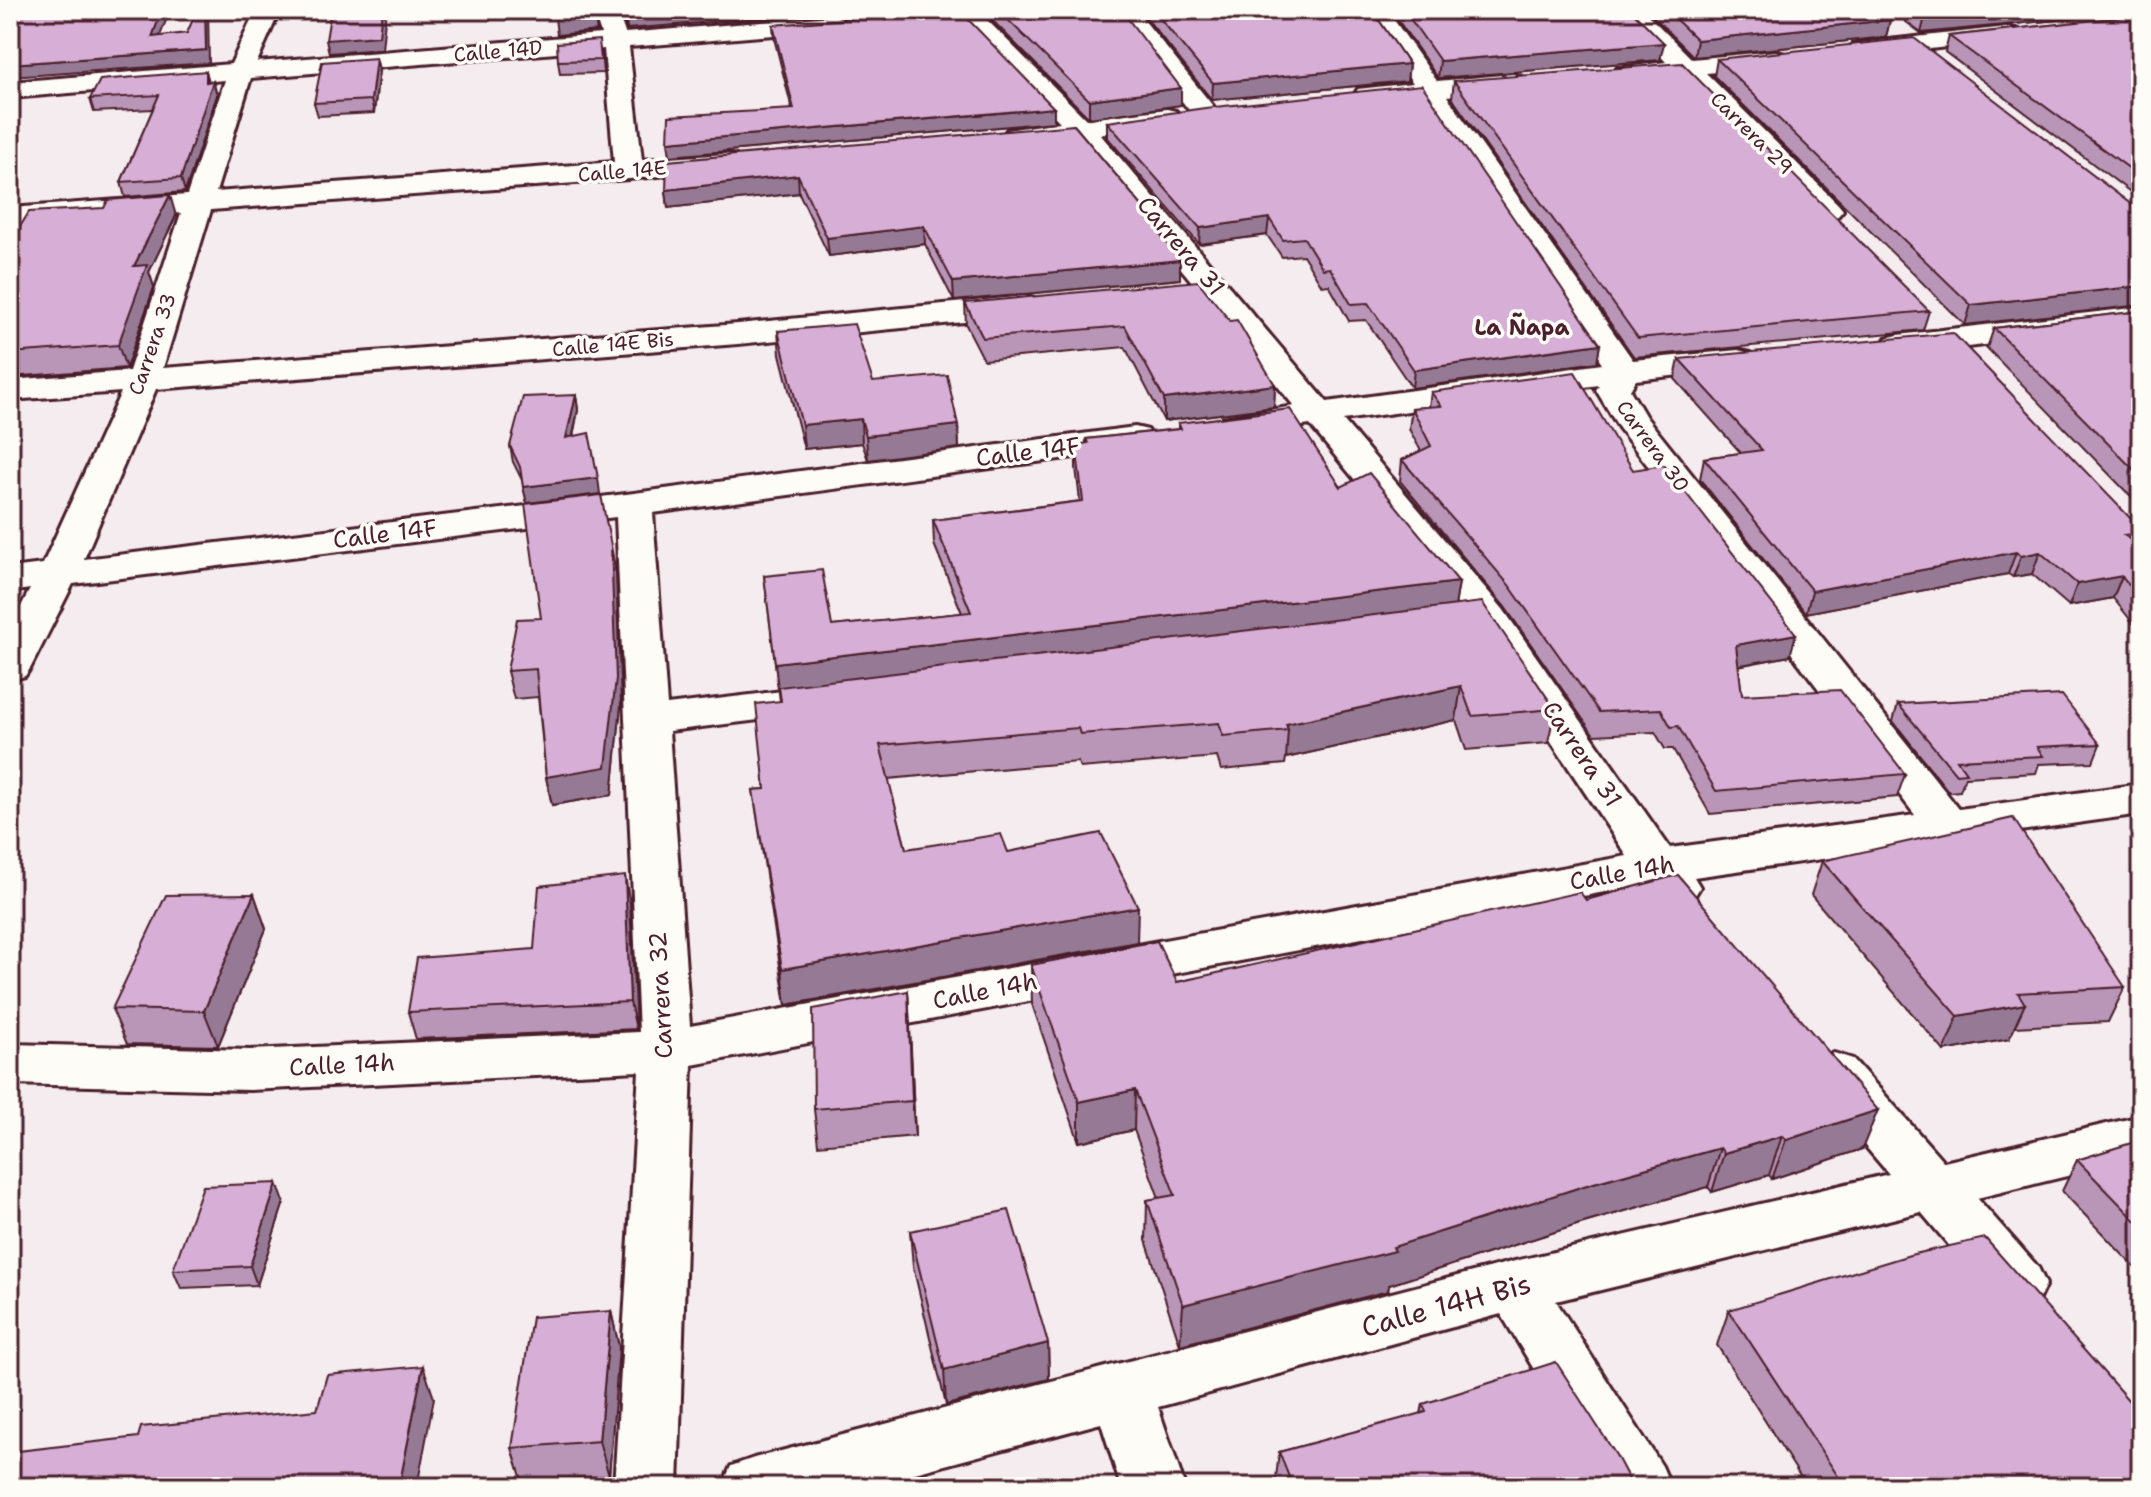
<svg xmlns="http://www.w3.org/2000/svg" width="2151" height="1497" font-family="'Shantell Sans',sans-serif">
<rect width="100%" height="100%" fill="#f5ecf0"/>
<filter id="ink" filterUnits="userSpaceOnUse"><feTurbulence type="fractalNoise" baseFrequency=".0125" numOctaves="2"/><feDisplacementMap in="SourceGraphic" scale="16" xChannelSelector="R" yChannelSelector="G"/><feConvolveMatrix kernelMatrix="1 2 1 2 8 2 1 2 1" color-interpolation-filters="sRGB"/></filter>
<g filter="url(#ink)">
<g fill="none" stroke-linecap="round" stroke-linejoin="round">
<g stroke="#4a1f2b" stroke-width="6">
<path id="minor" d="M 256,10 L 280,10 L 257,62 L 601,34 L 593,10 L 617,10 L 625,33 L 833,16 L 842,18 L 845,23 L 842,28 L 833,30 L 629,47 L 642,160 L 726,154 L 736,156 L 740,162 L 736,168 L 629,179 L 211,210 L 163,368 L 738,324 L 1026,296 L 1037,299 L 1042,306 L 1037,313 L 1026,316 L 738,344 L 156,389 L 84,559 L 634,493 L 1135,427 L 1148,430 L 1153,438 L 1148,446 L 1135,449 L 653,513 L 667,705 L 816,687 L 831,691 L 837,700 L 831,709 L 816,713 L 669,731 L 690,1026 L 1627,856 L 1474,625 L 1310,425 L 1235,436 L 1223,432 L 1217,425 L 1223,418 L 1294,406 L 1073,137 L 1017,144 L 1007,142 L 1003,136 L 1007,130 L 1060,122 L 952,10 L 977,10 L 1086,119 L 1167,109 L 1176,111 L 1180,117 L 1176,123 L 1100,134 L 1327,402 L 1602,364 L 1422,98 L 1367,103 L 1358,101 L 1354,95 L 1358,89 L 1413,83 L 1363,10 L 1387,10 L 1437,81 L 1513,74 L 1522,77 L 1526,82 L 1522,87 L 1447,96 L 1633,360 L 1738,350 L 1750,353 L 1755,360 L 1750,367 L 1636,380 L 1630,390 L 1646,417 L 1959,809 L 2141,784 L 2141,814 L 1694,877 L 1700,887 L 1693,899 C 1671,905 1661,901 1647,884 L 692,1065 L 678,1487 L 614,1487 L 639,1071 L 250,1090 L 10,1084 L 10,1044 L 250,1050 L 639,1032 L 616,517 L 73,584 L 31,667 L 25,676 L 10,680 L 10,628 L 30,589 L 10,592 L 10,568 L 43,564 L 121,392 L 10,400 L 10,380 L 129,371 L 181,213 L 10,226 L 10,208 L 187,195 L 225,80 L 10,98 L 10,82 L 231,64 ZM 604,49 L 614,162 L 216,192 L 251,78 ZM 1599,385 L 1596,390 L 1619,428 L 1915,815 L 1670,848 L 1503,609 L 1343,420 Z
M 1112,10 L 1136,10 L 1213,106 L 1217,112 L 1213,118 L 1195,118 Z
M 1617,10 L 1643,10 L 1692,59 L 1776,51 L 1785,54 L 1789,59 L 1785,64 L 1776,67 L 1706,73 L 1838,204 L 1843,210 L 1838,216 L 1828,219 L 1818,216 L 1680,76 L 1626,81 L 1617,78 L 1613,73 L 1617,68 L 1666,62 Z
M 2118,10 L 2141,10 L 2141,24 L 2133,22 Z
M 2007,27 L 2016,29 L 2019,34 L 2016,39 L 1861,57 L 1852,55 L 1849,50 L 1852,45 L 1861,43 Z
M 2141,307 L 2141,327 L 1898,355 L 1886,352 L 1882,345 L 1886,338 L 1898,335 Z
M 1834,1053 L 1853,1059 L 1944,1162 L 2141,1116 L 2141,1158 L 1977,1198 L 2038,1267 L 2046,1284 L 2038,1301 L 2017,1309 L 1996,1301 L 1921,1212 L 1556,1301 L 1662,1466 L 1671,1487 L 1604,1487 L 1501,1314 L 1158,1407 L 1185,1487 L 1121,1487 L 1101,1423 L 863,1487 L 722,1487 L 731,1466 L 754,1458 L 1515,1261 L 1889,1174 L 1815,1087 L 1808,1073 L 1815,1059 Z"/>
</g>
<use href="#minor" fill="#fdfcf7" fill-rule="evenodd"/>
</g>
<path fill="#b996b7" stroke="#4a1f2b" stroke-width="2" d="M 620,10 L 860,10 L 627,29 Z
M 991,10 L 998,10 L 1181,105 L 1089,118 L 991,19 Z
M 1140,10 L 1372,10 L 1409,64 L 1407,81 L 1212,100 Z
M 1391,10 L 1631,10 L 1660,60 L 1438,78 Z
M 1647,10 L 1877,10 L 1890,20 L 1886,37 L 1694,57 Z
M 1890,10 L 2141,10 L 2141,12 L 1921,33 Z
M 2141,15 L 2141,200 L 1945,52 L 1949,36 Z
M 773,25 L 1054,108 L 1054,122 L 670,156 L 792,109 L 774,38 Z
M 601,52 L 603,73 L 560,74 L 558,61 Z
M 376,58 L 379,70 L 374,113 L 318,116 L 314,103 Z
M 1717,59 L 2136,208 L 1965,325 L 1714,76 Z
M 206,71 L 209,82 L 213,81 L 217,95 L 185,192 L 125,197 L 121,182 L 153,109 L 94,112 L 90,99 Z
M 1454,81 L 1929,311 L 1923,330 L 1634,357 L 1452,98 Z
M 1107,122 L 1600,344 L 1597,362 L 1412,388 L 1366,320 L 1349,321 L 1329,285 L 1322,286 L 1303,255 L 1282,257 L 1267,235 L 1199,244 L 1107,137 Z
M 1074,125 L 1163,231 L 1163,239 L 1180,260 L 1180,279 L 954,301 L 925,244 L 829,256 L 799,193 L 668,208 L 666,190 Z
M 176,216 L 149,272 L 154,287 L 126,368 L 10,377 L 10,243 Z
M 965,303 L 1230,321 L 1275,385 L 1274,407 L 1164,421 L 1125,347 L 984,360 L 966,325 Z
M 2141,311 L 2141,507 L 1987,348 L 1994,328 Z
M 778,331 L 873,382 L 958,425 L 959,448 L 868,460 L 862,443 L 804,449 L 780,354 Z
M 1679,359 L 2141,523 L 2141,633 L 2113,598 L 2069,606 L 2032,574 L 2013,577 L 2008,574 L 1806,613 L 1700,479 L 1704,458 L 1741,453 L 1675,379 Z
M 1431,392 L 1633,470 L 1790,656 L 1738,666 L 1742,695 L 1905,774 L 1897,797 L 1710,814 L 1673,749 L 1665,749 L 1655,732 L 1594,735 L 1505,607 L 1400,481 L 1402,460 L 1421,451 L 1409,429 L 1412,408 L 1429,407 Z
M 576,395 L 578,410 L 573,437 L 600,494 L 527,503 L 522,480 L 513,462 L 510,446 Z
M 1178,423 L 1341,487 L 1459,582 L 1455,605 L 1555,709 L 1548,743 L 1466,750 L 1456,720 L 1286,758 L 1285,764 L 1221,770 L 1217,757 L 1080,768 L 1078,762 L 888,779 L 906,849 L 1008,852 L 1137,942 L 786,1005 L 753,790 L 765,789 L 780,701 L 764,576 L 832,626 L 962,613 L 934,544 L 933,520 L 1080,501 L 1076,468 L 1076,445 L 1086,444 L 1086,439 L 1178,429 Z
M 616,573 L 621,705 L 612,795 L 552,805 L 546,777 L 538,697 L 514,699 L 507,671 Z
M 1898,704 L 2100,744 L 2093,762 L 2039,764 L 2036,773 L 1965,777 L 1960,791 L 1949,792 L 1893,721 Z
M 1822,861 L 2125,987 L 2108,1022 L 2015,1027 L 2009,1039 L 1944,1051 L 1811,895 Z
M 254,894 L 266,929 L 218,1046 L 127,1044 L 112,1009 Z
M 1586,900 L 1862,1149 L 1772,1179 L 1769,1175 L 1712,1192 L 1708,1187 L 1580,1224 L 1389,1285 L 1388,1291 L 1180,1345 L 1146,1240 L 1147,1200 L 1159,1198 L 1134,1130 L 1079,1142 L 1032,1004 L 1031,965 L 1177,982 Z
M 630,903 L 636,1029 L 416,1039 L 408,1012 L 534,949 Z
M 908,991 L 915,1136 L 818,1145 L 814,1109 Z
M 2141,1140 L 2141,1274 L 2062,1191 L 2077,1160 Z
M 284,1202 L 257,1285 L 181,1288 L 173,1270 Z
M 910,1231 L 1048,1343 L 1049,1379 L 946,1405 L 913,1266 Z
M 1729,1310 L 2137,1410 L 2141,1487 L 1807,1487 L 1717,1345 Z
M 611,1311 L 619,1347 L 609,1476 L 523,1483 L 512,1448 Z
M 1423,1404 L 1633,1487 L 1275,1487 L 1279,1452 L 1421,1414 Z"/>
<path fill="#967a95" stroke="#4a1f2b" stroke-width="2" d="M 162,10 L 170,10 L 155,49 L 152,37 Z
M 205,10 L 208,10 L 209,63 L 10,77 L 10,64 L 206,50 Z
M 382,10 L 386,10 L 382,49 L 329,53 L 326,40 Z
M 657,10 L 860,10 L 627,29 L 625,13 Z
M 1996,10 L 2141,10 L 2141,12 L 1921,33 L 1925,17 Z
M 594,15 L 597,31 L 557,35 L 555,18 Z
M 1890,20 L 1886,37 L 1694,57 L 1697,40 Z
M 1664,43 L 1660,60 L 1438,78 L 1440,61 Z
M 376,58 L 379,70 L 374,113 L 371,100 Z
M 1409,64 L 1407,81 L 1212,100 L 1213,83 Z
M 206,71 L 209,84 L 213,81 L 217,95 L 185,192 L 181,178 L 206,82 Z
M 1181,88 L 1181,105 L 1089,118 L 1089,100 Z
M 1054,108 L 1054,122 L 670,156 L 668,142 Z
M 798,175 L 799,193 L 668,208 L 666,190 Z
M 170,195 L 176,216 L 149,272 L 154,287 L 126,368 L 118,345 L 134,266 Z
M 1269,218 L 1267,235 L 1199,244 L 1200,228 Z
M 924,226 L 925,244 L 829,256 L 827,238 Z
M 1180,260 L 1180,279 L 954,301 L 953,282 Z
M 2141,286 L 2141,305 L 1965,325 L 1971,305 Z
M 1600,344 L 1597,362 L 1412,388 L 1414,370 Z
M 1275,385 L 1274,407 L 1164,421 L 1164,399 Z
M 576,395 L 578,410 L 569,454 L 566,438 Z
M 861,419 L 862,443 L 804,449 L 802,425 Z
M 958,425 L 959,448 L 868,460 L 866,436 Z
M 598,478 L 600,494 L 527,503 L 523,487 Z
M 611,546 L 616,573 L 621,705 L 612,795 L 552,805 L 546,777 Z
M 2016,552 L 2008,574 L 1806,613 L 1812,591 Z
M 2040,552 L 2032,574 L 2013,577 L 2021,556 Z
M 2122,576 L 2113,598 L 2069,606 L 2077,584 Z
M 1459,582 L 1455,607 L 778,689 L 775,663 Z
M 1796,634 L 1790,656 L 1730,667 L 1736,645 Z
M 1461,686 L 1456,720 L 1286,758 L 1288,730 L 1286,724 Z
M 625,876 L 630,903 L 636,1029 L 630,1002 Z
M 254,894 L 266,929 L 218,1046 L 204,1011 Z
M 1138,907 L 1137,942 L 786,1005 L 782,969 Z
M 908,991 L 910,1027 L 915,1136 L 912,1101 Z
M 2025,1004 L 2009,1039 L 1944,1051 L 1958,1016 Z
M 1135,1090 L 1134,1130 L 1079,1142 L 1079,1102 Z
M 1878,1110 L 1862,1149 L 1772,1179 L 1786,1140 Z
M 1782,1136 L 1769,1175 L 1712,1192 L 1724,1153 Z
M 1720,1148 L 1708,1187 L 1580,1224 L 1389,1285 L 1388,1291 L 1180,1345 L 1183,1305 L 1393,1247 L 1590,1184 Z
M 277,1183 L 284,1202 L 257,1285 L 250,1266 Z
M 611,1311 L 619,1347 L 609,1476 L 599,1441 Z
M 1048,1343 L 1049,1379 L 946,1405 L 944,1370 Z
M 423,1366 L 434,1398 L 417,1487 L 399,1487 Z"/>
<path fill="#d7aed5" stroke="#4a1f2b" stroke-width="2" d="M 10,10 L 162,10 L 152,37 L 187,33 L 197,10 L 205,10 L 206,50 L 10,64 Z
M 331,10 L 382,10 L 379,36 L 326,40 Z
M 554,10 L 593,10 L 594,15 L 555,18 Z
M 624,10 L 657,10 L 625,13 Z
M 959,10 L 1054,108 L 668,142 L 669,116 L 794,109 L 773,25 Z
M 998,10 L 1121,10 L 1181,88 L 1089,100 Z
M 1153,10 L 1372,10 L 1409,64 L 1213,83 Z
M 1404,10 L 1631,10 L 1664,43 L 1440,61 Z
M 1666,10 L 1877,10 L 1890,20 L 1697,40 Z
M 1916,10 L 1996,10 L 1925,17 Z
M 2141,15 L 2141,177 L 1949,36 Z
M 1914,38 L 2136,208 L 2141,209 L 2141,286 L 1971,305 L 1717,59 Z
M 599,40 L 601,60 L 558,61 L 557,43 Z
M 376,58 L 371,100 L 314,103 L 322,62 Z
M 1682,63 L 1929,311 L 1638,338 L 1454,81 Z
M 206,71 L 206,82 L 213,81 L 181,178 L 121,182 L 159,95 L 90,99 L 100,80 Z
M 1422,85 L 1600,344 L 1414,370 L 1368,303 L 1351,304 L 1330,268 L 1323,269 L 1304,238 L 1283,240 L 1269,218 L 1200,228 L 1107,122 L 1205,108 Z
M 1074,125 L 1163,231 L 1158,232 L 1180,260 L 953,282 L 924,226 L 827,238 L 798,175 L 666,190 L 667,161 Z
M 170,195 L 134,266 L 147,265 L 118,345 L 10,353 L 10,243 L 29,212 L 104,208 L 108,200 Z
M 1198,281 L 1230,321 L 1237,320 L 1275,385 L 1164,399 L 1125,326 L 983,338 L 965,303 Z
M 2141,311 L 2141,477 L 1994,328 Z
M 854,324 L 873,382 L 947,375 L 958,425 L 866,436 L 861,419 L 802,425 L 778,331 Z
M 1953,333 L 2134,522 L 2141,523 L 2141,533 L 2124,535 L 2141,548 L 2141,599 L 2122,576 L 2077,584 L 2040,552 L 2021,556 L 2016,552 L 1812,591 L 1704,458 L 1762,450 L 1679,359 Z
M 1575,372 L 1633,470 L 1664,465 L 1796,634 L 1736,645 L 1742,695 L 1840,690 L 1905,774 L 1716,791 L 1678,726 L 1671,727 L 1661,709 L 1599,712 L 1509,585 L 1402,460 L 1431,446 L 1412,408 L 1441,406 L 1431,392 Z
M 576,395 L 566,438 L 589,433 L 598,478 L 523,487 L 520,467 L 510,446 L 523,397 Z
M 1290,409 L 1341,487 L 1369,473 L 1459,582 L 775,663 L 764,576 L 822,570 L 832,626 L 971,612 L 933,520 L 1083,501 L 1076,445 L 1088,443 L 1086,439 L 1181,429 L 1178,423 Z
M 601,495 L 611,546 L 616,678 L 606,767 L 546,777 L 536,669 L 507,671 L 517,619 L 541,618 L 525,504 Z
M 1482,602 L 1555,709 L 1472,716 L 1461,686 L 1286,724 L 1288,730 L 1223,736 L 1219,723 L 1080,734 L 1078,728 L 880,745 L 906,849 L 1001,834 L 1008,852 L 1101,833 L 1138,907 L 782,969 L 753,790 L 765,789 L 756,704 L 781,701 L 779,687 Z
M 2062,695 L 2100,744 L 2037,747 L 2043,756 L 1957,760 L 1966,773 L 1956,774 L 1898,704 Z
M 2013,818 L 2125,987 L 2018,993 L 2025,1004 L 1958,1016 L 1822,861 Z
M 1678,875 L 1878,1110 L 1786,1140 L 1782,1136 L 1724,1153 L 1720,1148 L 1590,1184 L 1393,1247 L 1395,1251 L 1183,1305 L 1147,1200 L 1175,1195 L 1135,1090 L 1079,1102 L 1031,965 L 1157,941 L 1177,982 L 1580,892 L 1586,900 Z
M 625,876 L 630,1002 L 408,1012 L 417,958 L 534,949 L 539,886 Z
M 254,894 L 204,1011 L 112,1009 L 166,895 Z
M 908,991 L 912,1101 L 814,1109 L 813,1009 Z
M 2141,1140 L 2141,1226 L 2077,1160 Z
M 277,1183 L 250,1266 L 173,1270 L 203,1186 Z
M 1009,1210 L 1048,1343 L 944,1370 L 910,1231 Z
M 1985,1238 L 2137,1410 L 2141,1411 L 2141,1487 L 1845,1487 L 1729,1310 L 1910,1255 Z
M 611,1311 L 599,1441 L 512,1448 L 532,1317 Z
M 1556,1362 L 1616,1455 L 1633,1487 L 1293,1487 L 1279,1452 L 1426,1412 L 1423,1404 Z
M 423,1366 L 399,1487 L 10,1487 L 10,1452 L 138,1437 L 141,1427 L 317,1410 L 327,1375 Z"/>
</g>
<g text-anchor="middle" stroke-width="7" stroke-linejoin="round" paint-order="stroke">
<g font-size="20" fill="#4a1f2b" stroke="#fdfcf7">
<text transform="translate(498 51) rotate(-5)" y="7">Calle 14D</text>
<text transform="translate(1752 133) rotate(45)" y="7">Carrera 29</text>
<text transform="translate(622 171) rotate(-5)" y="7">Calle 14E</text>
<text transform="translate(152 344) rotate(-71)" y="7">Carrera 33</text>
<text transform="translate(613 344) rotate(-5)" y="7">Calle 14E Bis</text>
<text transform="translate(1653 446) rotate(54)" y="7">Carrera 30</text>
</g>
<g font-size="22" font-weight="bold" fill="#4a1f2b" stroke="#fdfcf7">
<text x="1522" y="335">La Ñapa</text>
</g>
<g font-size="24" fill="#4a1f2b" stroke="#fdfcf7">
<text transform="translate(1181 246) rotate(50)" y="8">Carrera 31</text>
<text transform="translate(1028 452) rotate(-7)" y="8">Calle 14F</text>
<text transform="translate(385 534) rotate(-7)" y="8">Calle 14F</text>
<text transform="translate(1582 754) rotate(56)" y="8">Carrera 31</text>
<text transform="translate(1622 873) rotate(-10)" y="8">Calle 14h</text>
<text transform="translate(985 991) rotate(-11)" y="8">Calle 14h</text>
<text transform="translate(661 995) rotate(-93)" y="8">Carrera 32</text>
<text transform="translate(342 1065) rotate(-3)" y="8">Calle 14h</text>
</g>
<g font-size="28" fill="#4a1f2b" stroke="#fdfcf7">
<text transform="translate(1446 1305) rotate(-15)" y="10">Calle 14H Bis</text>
</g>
</g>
<rect width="2151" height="1497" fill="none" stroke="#fdfcf7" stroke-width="40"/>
<rect x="20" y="20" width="2111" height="1457" fill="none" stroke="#4a1f2b" stroke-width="3" filter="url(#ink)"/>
</svg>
